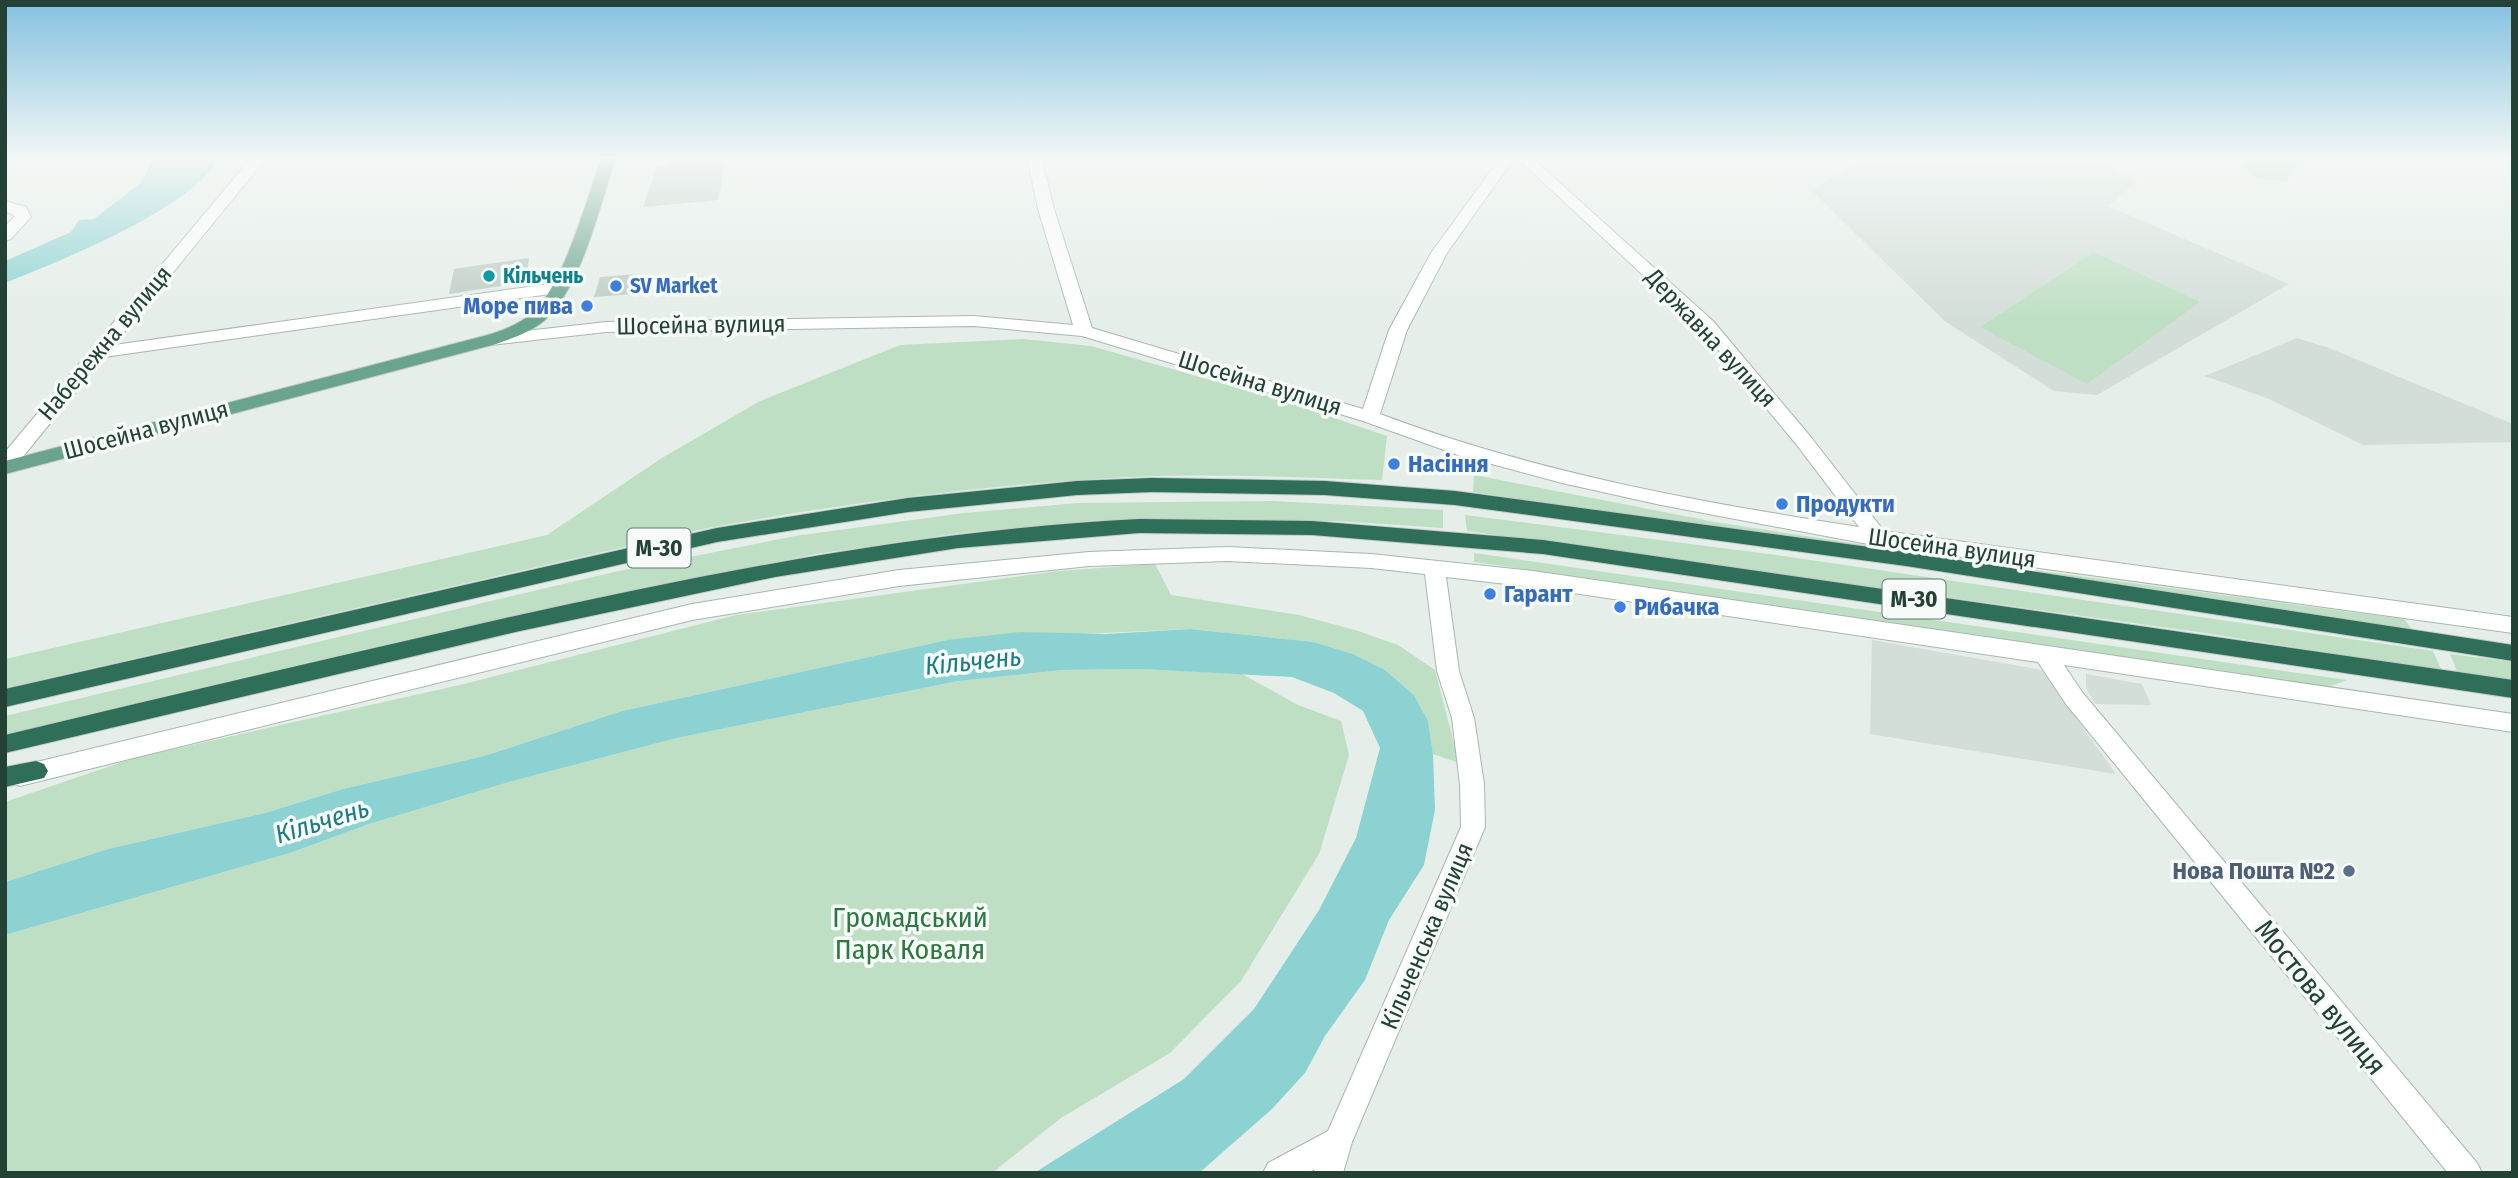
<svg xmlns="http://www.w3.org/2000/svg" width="2518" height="1178" font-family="'Fira Sans Condensed',sans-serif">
<rect width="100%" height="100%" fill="#e5eee9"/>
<path fill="#d3ded8" d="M 1870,157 L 2092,157 L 2139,180 L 2108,206 L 2289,284 L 2097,395 L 2054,391 L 1946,322 L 1811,190 Z
M 2297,338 L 2329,348 L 2513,424 L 2513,442 L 2363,445 L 2269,399 L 2205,376 Z
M 1872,640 L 2042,670 L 2116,774 L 1870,734 Z
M 2086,674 L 2142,684 L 2151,705 L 2095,704 L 2086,688 Z"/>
<path fill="#bedfc3" d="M 2242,157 L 2301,157 L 2287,181 L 2257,179 L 2242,166 Z
M 2094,252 L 2200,302 L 2087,384 L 1980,327 Z
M 1023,339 L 1091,346 L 1284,401 L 1387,436 L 1382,480 C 1307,478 1230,474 1155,476 C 1004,482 856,501 708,528 L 5,688 L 5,659 L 547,535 L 662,458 L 760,401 L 900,345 Z
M 1474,475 L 1715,522 L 1981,563 L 2404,619 L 2414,632 L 1473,492 Z
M 1273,501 L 1443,510 L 1443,528 L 1337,521 L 1101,520 L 961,533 L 816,554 L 589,599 L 5,737 L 5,716 L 614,572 L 795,536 L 964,513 L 1078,503 Z
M 1465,515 L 1776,555 L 2433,651 L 2442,671 L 2205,633 L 1467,531 Z
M 1474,553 L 2347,680 L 2328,687 L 1474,562 Z
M 1155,564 L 1171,595 L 1299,615 L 1355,630 L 1398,645 L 1435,670 L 1459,763 L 1433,754 L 1428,721 L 1414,695 L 1385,670 L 1353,654 L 1314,642 L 1190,629 L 947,640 L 622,711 L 484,756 L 343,789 L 265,813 L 108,849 L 5,882 L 5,802 L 134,758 L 464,684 L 736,615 L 1059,571 Z
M 2450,654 L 2513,662 L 2513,681 L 2458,674 Z
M 1141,669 L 1242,674 L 1298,705 L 1341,721 L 1349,755 L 1319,854 L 1241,981 L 1170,1053 L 1061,1118 L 992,1173 L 5,1173 L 5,935 L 290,853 L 369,824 L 509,782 L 677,738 L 958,681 L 1063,670 Z"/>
<path fill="#8dd2d3" d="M 153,157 L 219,157 C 195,208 59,261 5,283 L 5,261 L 71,232 L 79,220 L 94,219 L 142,182 Z
M 1190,629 L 1314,642 L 1353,654 L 1385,670 L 1414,695 L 1428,721 L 1433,754 L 1435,810 L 1424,865 L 1389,920 L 1365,980 L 1325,1036 L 1305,1073 L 1272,1109 L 1199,1173 L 1034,1173 L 1184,1079 L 1254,1009 L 1319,910 L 1356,838 L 1380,748 L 1363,711 L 1334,693 L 1292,677 L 1141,669 L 1063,670 L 958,681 L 677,738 L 509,782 L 369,824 L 290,853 L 5,935 L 5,882 L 108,849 L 265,813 L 343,789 L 484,756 L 622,711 L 947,640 L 1020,632 L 1106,634 Z"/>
<path fill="#bdccc4" d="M 726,157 L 718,200 L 643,207 L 657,167 L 669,166 L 670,159 Z
M 529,258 L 526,282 L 449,294 L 454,269 Z
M 637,274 L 631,294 L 594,297 L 600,277 Z"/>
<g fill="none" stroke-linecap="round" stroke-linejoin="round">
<g stroke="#a7b7af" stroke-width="2">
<path id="minor" d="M 252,157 L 267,157 L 114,345 L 557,283 L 565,288 L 557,293 L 104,357 L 12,470 L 5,471 L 5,452 Z
M 1027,157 L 1041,157 L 1054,209 L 1092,328 L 1363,409 L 1389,330 L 1431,253 L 1501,157 L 1515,157 L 1447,253 L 1407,330 L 1380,414 C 1534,472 1697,502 1859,527 L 1796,444 L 1701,329 L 1516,157 L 1531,157 L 1713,321 L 1810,436 L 1884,531 L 2513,617 L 2513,633 L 1879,546 L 1661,505 L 1562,483 L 1458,455 L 1363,421 L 1082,336 L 974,326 L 606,332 L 490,345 L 481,340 L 490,335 L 606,322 L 974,316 L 1073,325 L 1038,209 Z
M 5,201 L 26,207 L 31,217 L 11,239 L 5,241 L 5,226 L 15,216 L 5,211 Z
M 1227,547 L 1371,554 L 1533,571 L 2513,714 L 2513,732 L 2064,665 L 2082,692 L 2477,1163 L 2482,1173 L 2448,1173 L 2066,704 L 2038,662 L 1533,587 L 1446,577 L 1459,671 L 1474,718 L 1484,784 L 1485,827 L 1352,1142 L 1343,1173 L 1313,1173 L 1315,1169 L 1308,1173 L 1263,1173 L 1268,1163 L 1328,1131 L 1461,827 L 1460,784 L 1452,718 L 1437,671 L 1425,574 L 1371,568 L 1227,561 L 1089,566 L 899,586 L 692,620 L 20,786 L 12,783 L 8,776 L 12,769 L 20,766 L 692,604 L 899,570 L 1089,552 Z"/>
</g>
<g stroke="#c2cac6" stroke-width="2">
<path id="major" d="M 602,157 L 616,157 C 600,205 582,286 545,320 C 531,332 513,338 496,344 L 5,474 L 5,461 L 484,336 C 501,331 519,325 532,313 C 565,284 586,199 602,157 Z"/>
</g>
<g stroke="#c2cac6" stroke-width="2">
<path id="highway" d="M 1152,478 L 1325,481 L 1455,491 L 1906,552 L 2513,645 L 2513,661 L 1906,566 L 1455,505 L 1325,495 L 1152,492 L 1077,495 L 908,512 L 717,542 L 5,707 L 5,689 L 717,528 L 908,498 L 1077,481 Z
M 1139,519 L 1312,521 L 1543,540 L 2513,680 L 2513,698 L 1543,554 L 1312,535 L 1139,533 L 958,548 L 775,577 L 520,631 L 5,753 L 5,735 C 169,696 333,657 497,620 C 709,573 921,530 1139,519 Z
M 36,761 L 44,764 L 48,771 L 44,778 L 5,787 L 5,767 Z"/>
</g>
<use href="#minor" fill="#fff" fill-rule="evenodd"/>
<use href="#major" fill="#6aa48d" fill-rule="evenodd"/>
<use href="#highway" fill="#2f6e58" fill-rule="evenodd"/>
</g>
<linearGradient id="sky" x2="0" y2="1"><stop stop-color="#83c0e0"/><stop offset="0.49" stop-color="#f3f7f5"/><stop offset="1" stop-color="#f3f7f5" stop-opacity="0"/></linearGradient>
<rect width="2518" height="322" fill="url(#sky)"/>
<circle fill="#0f9aa8" stroke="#f6faf8" stroke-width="2.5" cx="489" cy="276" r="7"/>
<g fill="#3f7fe0" stroke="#f6faf8" stroke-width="2.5">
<circle cx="616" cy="286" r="7"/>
<circle cx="587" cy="306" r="7"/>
<circle cx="1394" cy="464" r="7"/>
<circle cx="1782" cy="504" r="7"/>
<circle cx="1490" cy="594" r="7"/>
<circle cx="1620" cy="607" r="7"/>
</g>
<circle fill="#5c6f8a" stroke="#f6faf8" stroke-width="2.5" cx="2349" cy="871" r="7"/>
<g text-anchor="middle" stroke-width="7" stroke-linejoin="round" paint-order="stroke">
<g font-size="21" font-weight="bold" fill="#0d838f" stroke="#f6faf8" text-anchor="start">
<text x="503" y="283">Кільчень</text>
</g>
<g font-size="21" font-weight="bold" fill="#366cbe" stroke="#f6faf8" text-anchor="start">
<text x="630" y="293">SV Market</text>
</g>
<g fill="#f6faf8" stroke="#637870" stroke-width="2">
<rect x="627.5" y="528.5" width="63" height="39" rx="5"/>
<rect x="1882.5" y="579.5" width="63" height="39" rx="5"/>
</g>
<g font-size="23" font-weight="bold" fill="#244135">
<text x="659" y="556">М-30</text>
<text x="1914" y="607">М-30</text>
</g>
<g font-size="24" font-weight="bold" fill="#366cbe" stroke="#f6faf8" text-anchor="start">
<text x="573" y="314" text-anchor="end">Море пива</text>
<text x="1408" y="472">Насіння</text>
<text x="1796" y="512">Продукти</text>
<text x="1504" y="602">Гарант</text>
<text x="1634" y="615">Рибачка</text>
</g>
<g font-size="24" fill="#244135" stroke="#f6faf8">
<text transform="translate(701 325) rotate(-1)" y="8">Шосейна вулиця</text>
<text transform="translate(1711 338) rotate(47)" y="8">Державна вулиця</text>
<text transform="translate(105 343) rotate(-50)" y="8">Набережна вулиця</text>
<text transform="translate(1260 383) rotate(17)" y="8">Шосейна вулиця</text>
<text transform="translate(146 430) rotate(-15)" y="8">Шосейна вулиця</text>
<text transform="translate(1952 548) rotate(8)" y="8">Шосейна вулиця</text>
<text transform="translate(1427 936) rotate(-67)" y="8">Кільченська вулиця</text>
</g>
<g font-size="24" font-weight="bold" fill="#4e5e75" stroke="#f6faf8" text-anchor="end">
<text x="2335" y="879">Нова Пошта №2</text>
</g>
<g font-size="26" font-style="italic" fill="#1c7c7e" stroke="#f6faf8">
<text transform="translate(973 661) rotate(-6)" y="9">Кільчень</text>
<text transform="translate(322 821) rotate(-17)" y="9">Кільчень</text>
</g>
<g font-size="28" fill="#2d7840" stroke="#f6faf8">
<text x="910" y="927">Громадський<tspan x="910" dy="32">Парк Коваля</tspan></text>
</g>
<g font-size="28" fill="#244135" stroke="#f6faf8">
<text transform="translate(2321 997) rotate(51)" y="10">Мостова вулиця</text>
</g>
</g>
<rect width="2518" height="1178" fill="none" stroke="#244135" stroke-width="14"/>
</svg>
